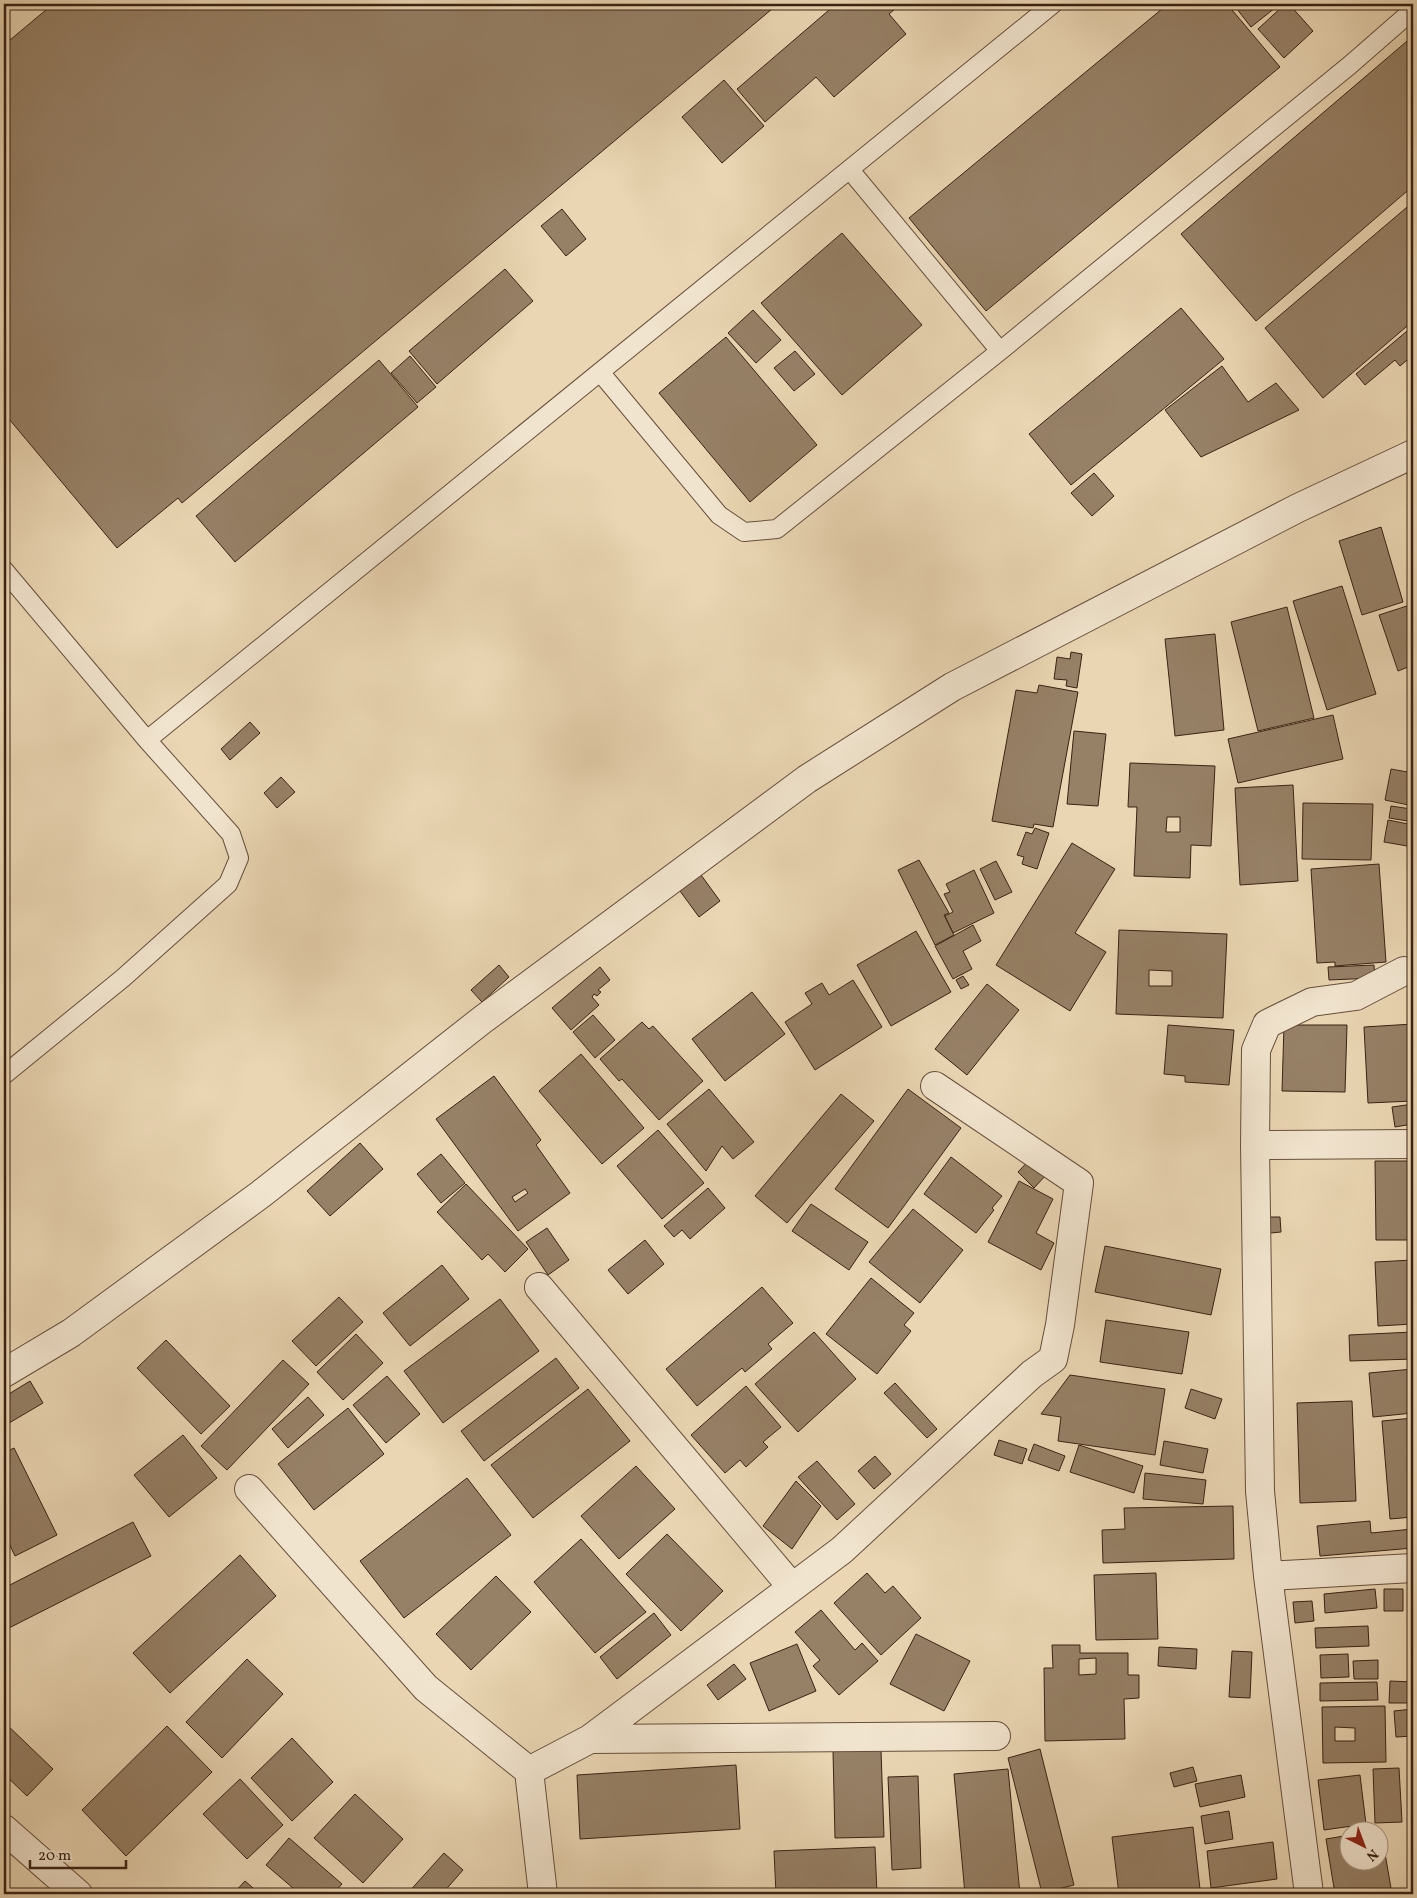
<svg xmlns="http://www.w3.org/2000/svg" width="1417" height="1898" font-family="Vollkorn,serif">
<rect width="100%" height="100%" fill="#ead6b3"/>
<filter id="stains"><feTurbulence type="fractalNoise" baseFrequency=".004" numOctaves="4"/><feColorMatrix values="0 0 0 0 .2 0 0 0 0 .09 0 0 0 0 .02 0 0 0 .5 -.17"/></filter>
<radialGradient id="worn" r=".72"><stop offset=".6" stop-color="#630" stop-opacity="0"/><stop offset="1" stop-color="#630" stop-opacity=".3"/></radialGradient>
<path fill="#968066" stroke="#3a2213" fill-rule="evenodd" d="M 53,4 L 778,4 L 182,503 L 178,498 L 117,548 L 4,413 L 4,45 Z
M 836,4 L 901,4 L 889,14 L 906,34 L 834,97 L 816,77 L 765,122 L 737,89 Z
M 1168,4 L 1227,4 L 1280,67 L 986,311 L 909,218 Z
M 1233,4 L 1280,4 L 1251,27 Z
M 1285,4 L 1289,4 L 1313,31 L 1284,58 L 1258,29 Z
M 1413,36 L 1413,186 L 1256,321 L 1181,234 Z
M 724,80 L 764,126 L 722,163 L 682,117 Z
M 1413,202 L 1413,321 L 1323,398 L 1265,328 Z
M 562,209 L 586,239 L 566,256 L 541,226 Z
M 842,233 L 922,325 L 842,395 L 761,303 Z
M 505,269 L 533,301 L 437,384 L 409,351 Z
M 1181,308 L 1224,359 L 1071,485 L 1029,434 Z
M 753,310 L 781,340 L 756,363 L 728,333 Z
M 1413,326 L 1413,355 L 1400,366 L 1395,360 L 1365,385 L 1356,374 Z
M 726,337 L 817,445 L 750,502 L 659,393 Z
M 795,351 L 815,374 L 794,391 L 774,368 Z
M 410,356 L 436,387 L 417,403 L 391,373 Z
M 379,360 L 418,407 L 235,562 L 196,516 Z
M 1222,366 L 1248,402 L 1276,383 L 1299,410 L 1201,457 L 1165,410 Z
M 1094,473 L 1114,496 L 1092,516 L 1071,493 Z
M 1381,527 L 1403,602 L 1362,615 L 1339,541 Z
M 1342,586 L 1376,694 L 1327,710 L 1293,601 Z
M 1413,604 L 1413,665 L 1398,671 L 1379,615 Z
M 1287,607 L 1314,718 L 1258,731 L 1231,622 Z
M 1215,634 L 1224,730 L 1175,736 L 1165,639 Z
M 1071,652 L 1082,654 L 1077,688 L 1066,686 L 1067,680 L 1054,679 L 1057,657 L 1070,659 Z
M 1039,685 L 1078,692 L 1053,827 L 1034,824 L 1033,828 L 992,821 L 1016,690 L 1037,693 Z
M 1333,715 L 1343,759 L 1238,783 L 1228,739 Z
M 250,722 L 260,733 L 230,760 L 221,749 Z
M 1074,731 L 1106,734 L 1098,806 L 1067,804 Z
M 1130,763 L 1215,766 L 1211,846 L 1191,845 L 1190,878 L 1134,876 L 1137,807 L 1128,807 ZM 1167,817 L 1180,817 L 1180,832 L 1166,832 Z
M 1391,769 L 1413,773 L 1413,806 L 1385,800 Z
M 281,777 L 295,792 L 277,808 L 264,793 Z
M 1293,785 L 1298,881 L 1240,885 L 1235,788 Z
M 1303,803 L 1373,804 L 1371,860 L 1302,859 Z
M 1391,806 L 1411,809 L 1408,821 L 1389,818 Z
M 1388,820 L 1413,825 L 1413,847 L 1384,842 Z
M 1035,828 L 1049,833 L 1037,869 L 1022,864 L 1024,857 L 1017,855 L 1026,832 L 1032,834 Z
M 1072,843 L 1115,869 L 1075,933 L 1106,952 L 1070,1011 L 996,965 Z
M 919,860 L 949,913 L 944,915 L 954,935 L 935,945 L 898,870 Z
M 996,861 L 1012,892 L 995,900 L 980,869 Z
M 1379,864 L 1386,962 L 1335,966 L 1335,962 L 1317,963 L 1311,869 Z
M 974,870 L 994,913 L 953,933 L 945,916 L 953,912 L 944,894 L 950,892 L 946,884 Z
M 701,875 L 720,901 L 699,917 L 680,891 Z
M 973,925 L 981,941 L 963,951 L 972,969 L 953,979 L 935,946 Z
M 1119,930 L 1227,934 L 1223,1018 L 1116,1014 ZM 1149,970 L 1172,971 L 1172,986 L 1149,986 Z
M 916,931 L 951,992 L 891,1026 L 857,965 Z
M 499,965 L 509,977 L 482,1002 L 471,990 Z
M 1374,965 L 1375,978 L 1329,980 L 1328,967 Z
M 600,967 L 610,980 L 598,990 L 601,992 L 597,996 L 594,994 L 592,997 L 599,1005 L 571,1030 L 552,1008 Z
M 963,976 L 969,985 L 961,989 L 956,980 Z
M 853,980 L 882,1027 L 815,1070 L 785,1022 L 812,1004 L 805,993 L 822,983 L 829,995 Z
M 987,984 L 1019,1010 L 967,1075 L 935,1049 Z
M 752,992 L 785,1034 L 725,1081 L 692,1039 Z
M 593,1015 L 615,1040 L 595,1058 L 573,1032 Z
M 642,1022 L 649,1029 L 653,1026 L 703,1081 L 659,1120 L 622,1079 L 619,1081 L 600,1059 Z
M 1413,1024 L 1413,1101 L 1368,1103 L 1364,1027 Z
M 1168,1025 L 1234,1030 L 1229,1085 L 1185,1082 L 1185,1076 L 1164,1074 Z
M 1284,1025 L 1347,1025 L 1345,1092 L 1282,1091 Z
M 581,1054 L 644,1128 L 602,1164 L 539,1091 Z
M 494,1076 L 541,1140 L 536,1145 L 570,1193 L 518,1231 L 436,1119 ZM 525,1189 L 528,1193 L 515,1202 L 512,1197 Z
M 709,1089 L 754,1142 L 733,1159 L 722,1146 L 706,1171 L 667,1124 Z
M 908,1089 L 961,1128 L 888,1228 L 835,1189 Z
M 841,1094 L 874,1121 L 787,1223 L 755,1196 Z
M 1413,1104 L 1413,1124 L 1395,1127 L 1392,1107 Z
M 658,1130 L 704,1183 L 662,1219 L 617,1166 Z
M 360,1143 L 383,1169 L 330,1216 L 307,1191 Z
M 441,1154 L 465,1183 L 441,1203 L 417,1174 Z
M 951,1157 L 1002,1196 L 992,1208 L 994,1210 L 976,1233 L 924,1194 Z
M 1032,1157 L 1048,1173 L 1034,1188 L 1018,1172 Z
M 1375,1161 L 1413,1161 L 1413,1240 L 1376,1240 Z
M 1019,1181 L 1053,1199 L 1036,1233 L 1054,1243 L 1041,1270 L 988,1242 Z
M 466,1184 L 528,1249 L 505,1272 L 488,1254 L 482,1260 L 437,1212 Z
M 708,1188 L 725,1208 L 690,1239 L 682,1230 L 674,1237 L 664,1226 Z
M 811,1204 L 868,1242 L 849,1270 L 792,1231 Z
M 913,1209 L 963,1250 L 920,1303 L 869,1262 Z
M 1260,1217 L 1280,1217 L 1281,1232 L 1261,1234 Z
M 547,1228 L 569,1260 L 548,1275 L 526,1242 Z
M 645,1240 L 664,1264 L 628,1294 L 608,1270 Z
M 1105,1246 L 1221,1269 L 1211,1315 L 1095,1292 Z
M 1413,1260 L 1413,1324 L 1378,1326 L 1375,1262 Z
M 442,1265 L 469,1299 L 410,1346 L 383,1313 Z
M 871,1278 L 914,1313 L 904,1325 L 911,1331 L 877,1374 L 826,1334 Z
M 762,1287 L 793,1323 L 768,1344 L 772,1349 L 745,1372 L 742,1368 L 697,1406 L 666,1369 Z
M 339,1297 L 363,1322 L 316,1366 L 292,1341 Z
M 500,1299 L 539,1351 L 443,1423 L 404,1371 Z
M 1106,1320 L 1189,1332 L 1182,1374 L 1100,1362 Z
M 814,1332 L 856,1379 L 798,1432 L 755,1384 Z
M 1413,1332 L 1413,1359 L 1350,1361 L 1349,1335 Z
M 356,1334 L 383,1363 L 343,1400 L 317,1372 Z
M 166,1340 L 230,1406 L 201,1434 L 137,1368 Z
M 556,1358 L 579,1388 L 484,1461 L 461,1431 Z
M 283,1360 L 309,1384 L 227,1470 L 201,1446 Z
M 1413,1369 L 1413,1413 L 1373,1417 L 1369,1373 Z
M 1070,1375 L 1165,1389 L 1155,1455 L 1058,1441 L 1061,1417 L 1041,1414 Z
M 387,1376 L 420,1414 L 386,1443 L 353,1405 Z
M 30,1381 L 43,1403 L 4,1426 L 4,1397 Z
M 895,1383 L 937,1429 L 927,1438 L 884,1393 Z
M 746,1386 L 781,1427 L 763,1442 L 768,1447 L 746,1467 L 740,1460 L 725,1473 L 691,1435 Z
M 588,1389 L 630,1441 L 533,1518 L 491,1465 Z
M 1191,1389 L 1222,1399 L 1215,1419 L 1185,1408 Z
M 308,1397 L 324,1415 L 288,1448 L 272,1429 Z
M 1352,1401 L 1356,1501 L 1300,1503 L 1297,1403 Z
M 348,1408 L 384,1454 L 314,1510 L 278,1464 Z
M 1413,1418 L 1413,1517 L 1390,1519 L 1382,1421 Z
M 183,1435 L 217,1478 L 169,1517 L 134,1475 Z
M 999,1440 L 1027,1449 L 1022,1464 L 994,1455 Z
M 1164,1441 L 1208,1449 L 1203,1473 L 1160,1465 Z
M 1034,1444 L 1065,1456 L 1059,1471 L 1028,1460 Z
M 1079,1445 L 1143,1466 L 1134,1493 L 1070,1472 Z
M 14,1448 L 57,1535 L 15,1556 L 4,1533 L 4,1453 Z
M 875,1456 L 891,1474 L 874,1489 L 858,1471 Z
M 817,1461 L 855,1504 L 837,1520 L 798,1477 Z
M 636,1466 L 675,1509 L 619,1559 L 581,1516 Z
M 1145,1473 L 1206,1480 L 1203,1504 L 1143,1499 Z
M 467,1478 L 511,1535 L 404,1618 L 360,1561 Z
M 796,1481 L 821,1506 L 792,1549 L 763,1526 Z
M 1233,1506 L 1234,1559 L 1103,1563 L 1102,1530 L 1125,1529 L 1124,1508 Z
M 1370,1521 L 1371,1533 L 1413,1529 L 1413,1548 L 1320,1556 L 1317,1526 Z
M 133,1522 L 151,1556 L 5,1630 L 4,1588 Z
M 667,1534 L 723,1591 L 681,1631 L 626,1574 Z
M 581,1539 L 646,1612 L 595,1653 L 534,1582 Z
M 240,1555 L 276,1596 L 170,1693 L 133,1653 Z
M 867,1573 L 885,1593 L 893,1586 L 921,1618 L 881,1655 L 834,1603 Z
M 1156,1573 L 1158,1639 L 1096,1640 L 1094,1575 Z
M 496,1576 L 531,1612 L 471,1670 L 436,1634 Z
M 1375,1589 L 1377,1608 L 1325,1613 L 1324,1594 Z
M 1384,1589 L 1403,1589 L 1403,1611 L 1384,1611 Z
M 1312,1601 L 1314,1621 L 1295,1623 L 1293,1602 Z
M 821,1610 L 855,1650 L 862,1643 L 878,1661 L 839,1695 L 813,1666 L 820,1660 L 795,1632 Z
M 654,1613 L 671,1635 L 617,1679 L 600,1657 Z
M 1368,1626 L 1369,1646 L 1316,1648 L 1315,1628 Z
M 916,1634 L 970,1661 L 944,1711 L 890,1684 Z
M 797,1644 L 816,1691 L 769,1711 L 750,1663 Z
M 1052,1645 L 1080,1645 L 1080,1653 L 1128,1653 L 1128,1675 L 1139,1675 L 1139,1698 L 1124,1699 L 1125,1739 L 1045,1741 L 1044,1668 L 1053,1668 ZM 1096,1658 L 1096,1674 L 1079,1675 L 1079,1659 Z
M 1159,1647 L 1197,1649 L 1196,1669 L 1158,1666 Z
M 1232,1651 L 1252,1652 L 1250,1698 L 1229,1697 Z
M 1348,1654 L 1349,1677 L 1321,1678 L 1320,1655 Z
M 247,1659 L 283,1694 L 222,1758 L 186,1722 Z
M 1378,1660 L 1378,1679 L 1354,1679 L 1353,1661 Z
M 734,1664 L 746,1679 L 718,1700 L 707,1685 Z
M 1390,1681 L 1413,1682 L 1413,1703 L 1389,1703 Z
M 1377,1682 L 1378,1700 L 1320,1701 L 1320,1683 Z
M 1385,1706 L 1386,1762 L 1323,1763 L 1322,1707 ZM 1335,1727 L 1355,1728 L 1355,1741 L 1335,1741 Z
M 1413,1709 L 1413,1736 L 1396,1737 L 1394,1711 Z
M 4,1722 L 53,1769 L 27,1796 L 4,1774 Z
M 167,1726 L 212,1772 L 126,1856 L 82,1810 Z
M 292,1738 L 333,1782 L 292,1821 L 251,1778 Z
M 1040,1749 L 1074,1885 L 1042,1893 L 1008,1758 Z
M 881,1750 L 884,1837 L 835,1838 L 833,1751 Z
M 736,1765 L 740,1829 L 580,1839 L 577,1775 Z
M 1193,1767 L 1197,1781 L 1174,1787 L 1170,1773 Z
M 1399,1768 L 1402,1822 L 1375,1823 L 1373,1769 Z
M 1008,1769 L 1020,1894 L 965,1894 L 954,1774 Z
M 1241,1775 L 1245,1797 L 1200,1807 L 1195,1784 Z
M 1360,1775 L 1366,1824 L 1324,1830 L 1318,1780 Z
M 918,1776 L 921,1868 L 892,1870 L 888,1777 Z
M 240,1779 L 283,1825 L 247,1859 L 203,1814 Z
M 1410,1779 L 1413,1779 L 1413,1827 Z
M 355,1794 L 403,1839 L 363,1883 L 314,1838 Z
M 1229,1811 L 1233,1839 L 1205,1844 L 1201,1816 Z
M 1193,1827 L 1200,1889 L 1158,1894 L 1119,1894 L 1112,1837 Z
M 1377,1830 L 1381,1830 L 1392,1894 L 1335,1894 L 1326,1839 L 1350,1835 L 1350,1860 L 1380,1860 L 1380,1830 Z
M 289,1838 L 342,1884 L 333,1894 L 300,1894 L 266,1865 Z
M 1273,1842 L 1277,1879 L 1211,1888 L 1207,1851 Z
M 875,1847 L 877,1894 L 776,1894 L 774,1851 Z
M 444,1853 L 463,1870 L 442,1894 L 407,1894 Z
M 245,1881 L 260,1894 L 233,1894 Z"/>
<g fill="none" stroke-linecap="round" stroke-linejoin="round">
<g stroke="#664f3b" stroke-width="20">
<path id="service" d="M 850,170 L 1000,351
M 600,372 L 719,515 L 744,532 L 777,529 L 1000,351 L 1350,65 L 1413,10
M 4,570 L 147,740 L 231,834 L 239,858 L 228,884 L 123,978 L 4,1075
M 147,740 L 1053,4"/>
</g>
<g stroke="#664f3b" stroke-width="30">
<path id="minor" d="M 1255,1145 L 1413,1144
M 539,1287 L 792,1587
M 4,1373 L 71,1333 L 261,1194 L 482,1020 L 807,779 L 952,687 L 1298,508 L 1413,454
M 249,1489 L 426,1688 L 529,1771 L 543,1894
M 1268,1576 L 1413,1568
M 590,1739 L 996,1736
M 529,1771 L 590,1739 L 842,1550 L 1032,1374 L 1053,1359 L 1060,1325 L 1079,1183 L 935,1086
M 4,1829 L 78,1894
M 1309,1894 L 1268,1576 L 1260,1491 L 1255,1145 L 1256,1050 L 1267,1024 L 1312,1002 L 1356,996 L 1404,971"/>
</g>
<use href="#service" stroke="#f1e4ce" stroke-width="18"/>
<use href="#minor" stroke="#f1e4ce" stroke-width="28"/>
</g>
<rect width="1417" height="1898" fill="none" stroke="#ead6b3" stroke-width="20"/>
<rect x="5" y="5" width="1407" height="1888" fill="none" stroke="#3a2213" stroke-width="2.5"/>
<rect x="10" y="10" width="1397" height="1878" fill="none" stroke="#3a2213"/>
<g transform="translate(1364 1846) rotate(138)"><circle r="24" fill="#f1e4ce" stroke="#a89683"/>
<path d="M0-4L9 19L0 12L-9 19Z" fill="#8f2418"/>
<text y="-8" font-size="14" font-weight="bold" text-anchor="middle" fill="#3a2213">N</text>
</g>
<path d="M30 1860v8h96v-8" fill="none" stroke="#3a2213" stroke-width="2.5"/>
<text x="38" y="1860" font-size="15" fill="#3a2213" stroke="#f1e4ce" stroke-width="4" paint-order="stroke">20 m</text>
<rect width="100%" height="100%" filter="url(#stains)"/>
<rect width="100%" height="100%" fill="url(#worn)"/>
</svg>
